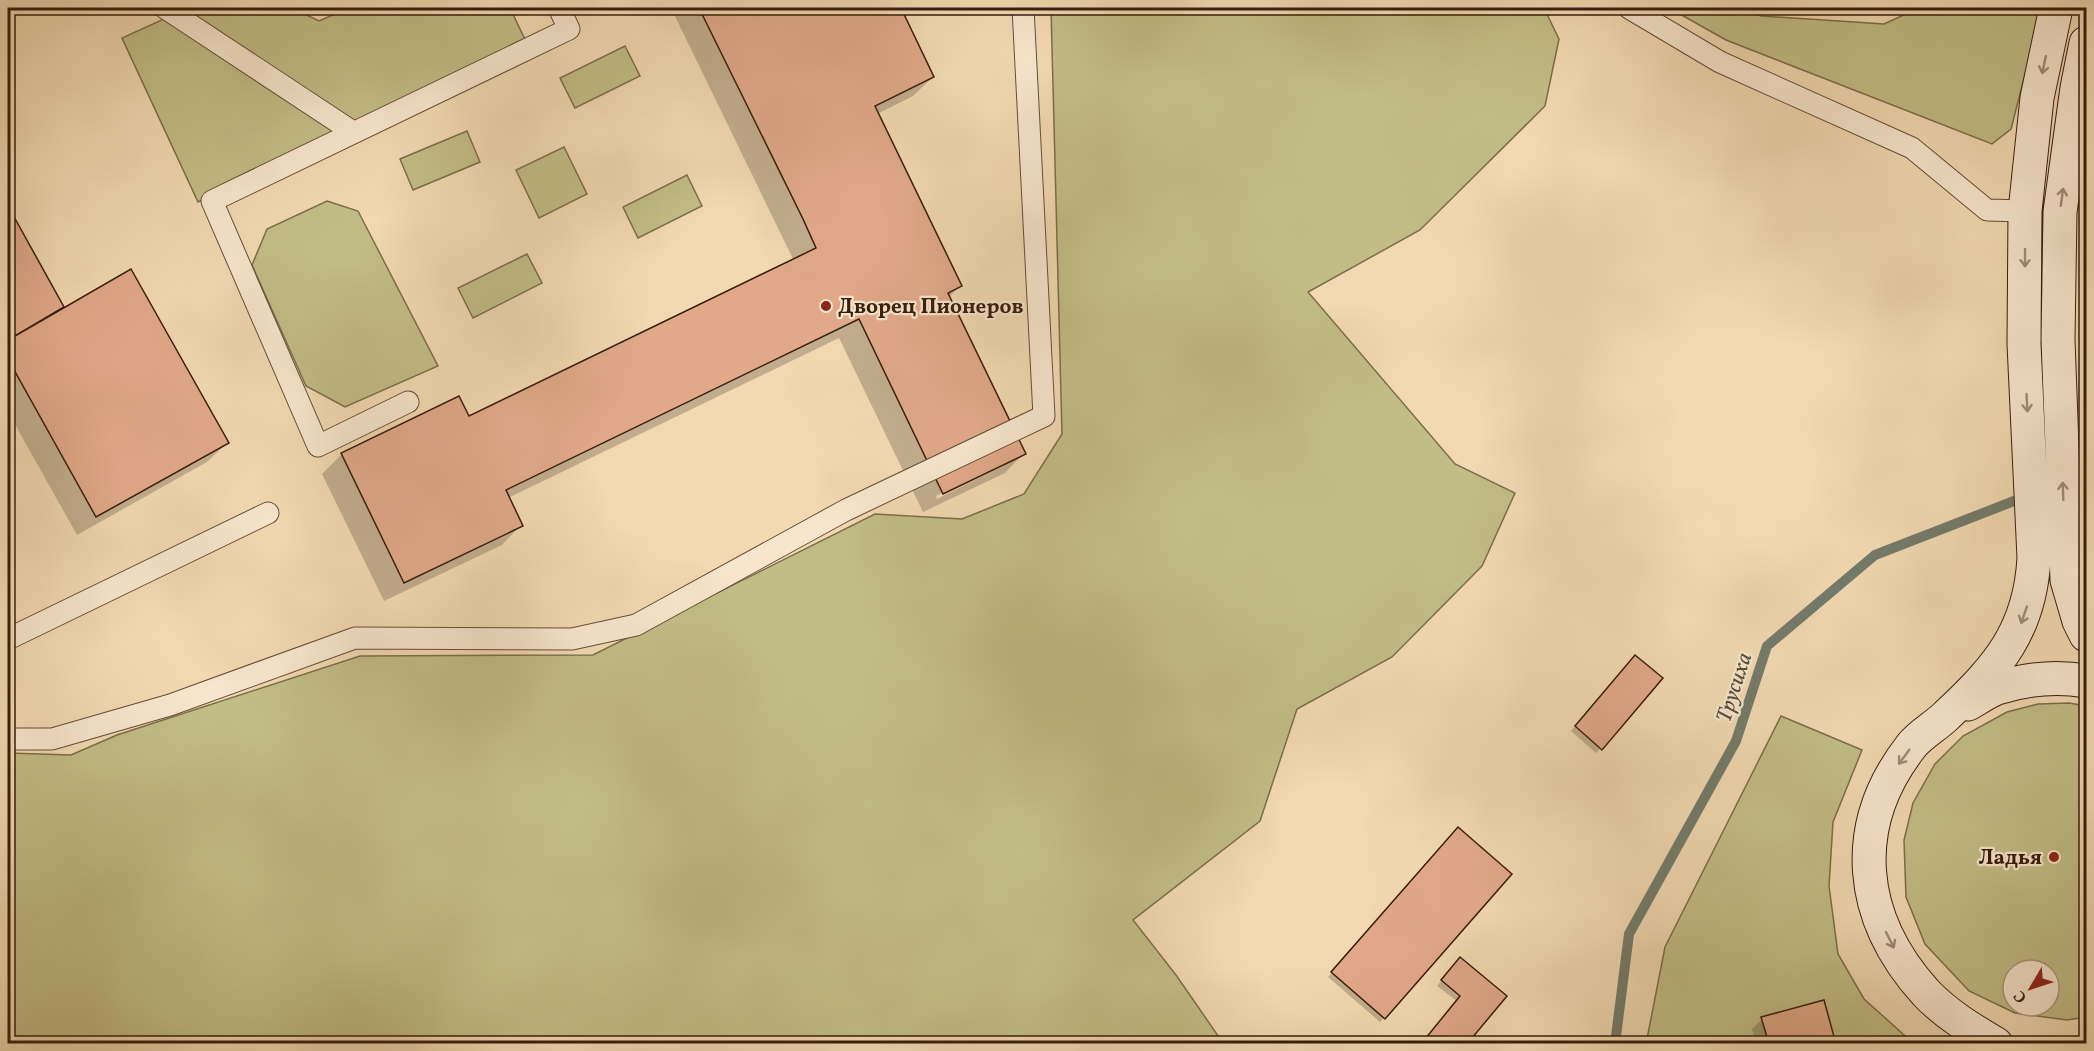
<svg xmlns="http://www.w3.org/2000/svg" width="2094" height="1051" font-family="Vollkorn,serif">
<rect width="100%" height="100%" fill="#f2d9b2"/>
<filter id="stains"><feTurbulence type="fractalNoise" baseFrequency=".00333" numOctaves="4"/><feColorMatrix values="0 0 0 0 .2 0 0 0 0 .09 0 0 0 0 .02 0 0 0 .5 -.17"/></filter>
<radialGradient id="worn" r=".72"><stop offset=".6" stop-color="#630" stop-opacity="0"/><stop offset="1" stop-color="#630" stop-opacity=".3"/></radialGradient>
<path fill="#c2bd87" stroke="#7c6d4a" stroke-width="1.5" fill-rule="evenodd" d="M 188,8 L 292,8 L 319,21 L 349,8 L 510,8 L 529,48 L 198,202 L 122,38 Z
M 1051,8 L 1544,8 L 1559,39 L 1545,106 L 1420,230 L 1308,292 L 1455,464 L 1515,493 L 1482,566 L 1392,657 L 1297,709 L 1260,821 L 1133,920 L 1176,975 L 1223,1043 L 8,1044 L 8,753 L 71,755 L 117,735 L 360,656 L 593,655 L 875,514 L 962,519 L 1024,494 L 1062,434 Z
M 1669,8 L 1743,8 L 1761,16 L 1884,24 L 1919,8 L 2042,8 L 2011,129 L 1992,144 L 1726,40 Z
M 625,46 L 640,76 L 575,108 L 560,78 Z
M 467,131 L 480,162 L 413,190 L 400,159 Z
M 564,147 L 587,194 L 539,218 L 516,170 Z
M 687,175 L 702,206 L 638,238 L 623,207 Z
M 327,201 L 358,211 L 438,366 L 345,407 L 306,386 L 252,265 L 267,229 Z
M 527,254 L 542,283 L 473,318 L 458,288 Z
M 2069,703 L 2086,706 L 2086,1017 L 2067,1020 L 2015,1013 L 1969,991 L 1925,944 L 1906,897 L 1904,840 L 1913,803 L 1935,764 L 1963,736 L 2007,712 L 2038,704 ZM 2013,970 L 2049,970 L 2049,1006 L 2013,1006 Z
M 1781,716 L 1862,750 L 1833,822 L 1829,886 L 1838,954 L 1864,999 L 1913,1043 L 1646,1044 L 1665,947 Z"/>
<path fill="#0003" fill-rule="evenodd" d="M 671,8 L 899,8 L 933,77 L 913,96 L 877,114 L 960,286 L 949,297 L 1024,453 L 1005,473 L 923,512 L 839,338 L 508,498 L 521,525 L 502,545 L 384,601 L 322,474 L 342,454 L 468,418 L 794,261 ZM 1003,463 L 1003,466 L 937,499 L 936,496 Z
M 8,209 L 63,309 L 227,443 L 207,462 L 77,535 L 8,412 Z
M 1631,662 L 1601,748 L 1596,753 L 1571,731 Z
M 1453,833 L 1384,1018 L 1380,1022 L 1328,977 Z
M 1460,959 L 1465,1044 L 1457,1001 L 1437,986 Z
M 1762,1019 L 1834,1044 L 1756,1044 L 1752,1029 Z"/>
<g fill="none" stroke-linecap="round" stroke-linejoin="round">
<path stroke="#737b6b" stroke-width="10" d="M 2067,481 L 2086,473
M 1615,1044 L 1629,934 L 1736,741 L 1767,646 L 1875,555 L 2027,496"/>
</g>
<path fill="#e1a98a" stroke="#371d0c" stroke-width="1.5" d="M 699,8 L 901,8 L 934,77 L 875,106 L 962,286 L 948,293 L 1026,454 L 943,494 L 859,319 L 506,490 L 523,526 L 404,583 L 341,453 L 459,396 L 469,416 L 816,248 L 803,219 Z
M 8,206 L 64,307 L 8,340 Z
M 131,269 L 229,443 L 96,517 L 8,359 L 8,340 Z
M 1635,655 L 1663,678 L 1602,750 L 1575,726 Z
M 1458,827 L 1512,874 L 1385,1019 L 1331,972 Z
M 1460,957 L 1507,996 L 1467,1044 L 1421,1044 L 1460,996 L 1441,980 Z
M 1824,1000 L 1836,1044 L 1769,1044 L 1761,1017 Z"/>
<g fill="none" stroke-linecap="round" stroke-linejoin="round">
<g stroke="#664c36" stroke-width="23">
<path id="service" d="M 165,8 L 353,132
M 1629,8 L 1720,62 L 1912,148 L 1987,210 L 2025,211
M 408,402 L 318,446 L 212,201 L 569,29 L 559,8
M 8,639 L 268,513
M 8,739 L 52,739 L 170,705 L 355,638 L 572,639 L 636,625 L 846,510 L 1044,416 L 1023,8"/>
</g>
<g stroke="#371d0c" stroke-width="35">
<path id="secondary" d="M 2086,43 L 2077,88 L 2060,212 L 2058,340 L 2067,580 L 2079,621 L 2086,635
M 1968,704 C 1977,699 1987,692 1997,688 C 2026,679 2057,676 2086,681
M 1996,1044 C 1971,1029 1946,1014 1926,993 C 1858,918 1848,826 1912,745 C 1921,734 1936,726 1947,715 C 1998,667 2030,631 2034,558 L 2024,344 L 2025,211 L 2037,98 L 2056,8"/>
</g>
<use href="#service" stroke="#f7e6cd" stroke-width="21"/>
<use href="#secondary" stroke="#f7e6cd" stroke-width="33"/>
</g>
<defs><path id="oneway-shaft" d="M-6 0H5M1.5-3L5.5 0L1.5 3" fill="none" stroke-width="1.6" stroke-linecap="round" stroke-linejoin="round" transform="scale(1.5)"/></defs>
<g stroke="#a18c76">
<use href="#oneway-shaft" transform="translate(2044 65) rotate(102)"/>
<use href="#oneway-shaft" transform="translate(2062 197) rotate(-82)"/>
<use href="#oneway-shaft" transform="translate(2025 258) rotate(90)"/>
<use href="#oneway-shaft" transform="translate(2027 403) rotate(87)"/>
<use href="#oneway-shaft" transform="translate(2063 491) rotate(-92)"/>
<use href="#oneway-shaft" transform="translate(2024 615) rotate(109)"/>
<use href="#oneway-shaft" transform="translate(1904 757) rotate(126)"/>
<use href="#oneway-shaft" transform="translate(1890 940) rotate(63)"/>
</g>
<g fill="#8f2418" stroke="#f7e6cd" stroke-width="2">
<circle cx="826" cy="306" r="6"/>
<circle cx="2054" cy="857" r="6"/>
</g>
<g text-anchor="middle" stroke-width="4.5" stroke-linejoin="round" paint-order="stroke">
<g font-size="21" font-weight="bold" fill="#371d0c" stroke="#f7e6cd" text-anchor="start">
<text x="838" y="313">Дворец Пионеров</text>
<text x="2042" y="864" text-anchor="end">Ладья</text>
</g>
<g font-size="22" font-style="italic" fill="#554c3c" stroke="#f7e6cd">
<text transform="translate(1733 687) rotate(-72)" y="8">Трусиха</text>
</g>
</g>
<rect width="2094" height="1051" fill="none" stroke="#f2d9b2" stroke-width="30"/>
<rect x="9" y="9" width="2076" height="1033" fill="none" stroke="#371d0c" stroke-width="3"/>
<rect x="15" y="15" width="2064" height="1021" fill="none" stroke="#371d0c" stroke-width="1.5"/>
<g transform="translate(2031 988) rotate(231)"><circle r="28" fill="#f7e6cd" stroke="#aa9680" stroke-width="1.5"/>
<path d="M0-4.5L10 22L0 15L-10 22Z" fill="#8f2418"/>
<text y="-9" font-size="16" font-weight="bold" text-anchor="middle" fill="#371d0c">С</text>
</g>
<rect width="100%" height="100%" filter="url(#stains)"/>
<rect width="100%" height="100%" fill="url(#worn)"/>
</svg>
